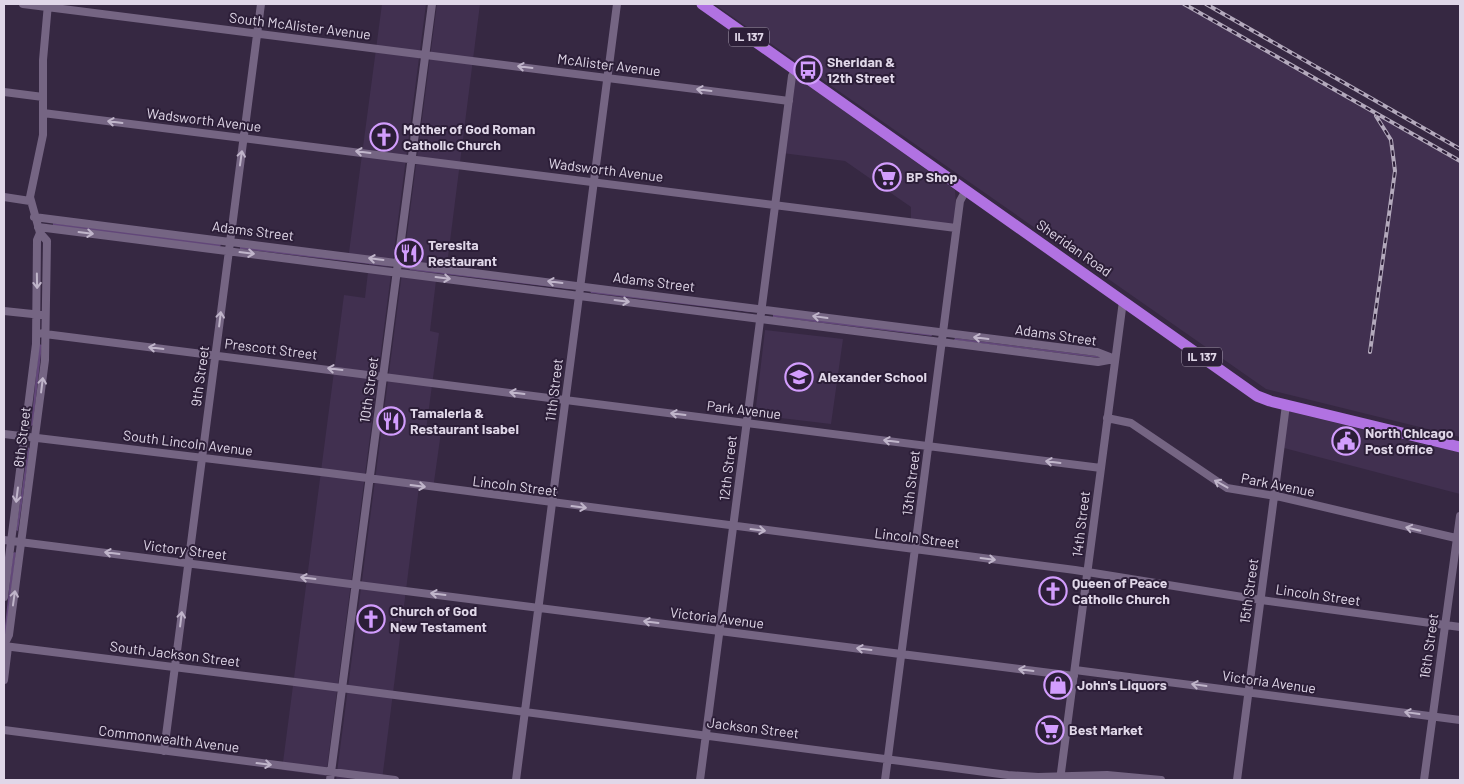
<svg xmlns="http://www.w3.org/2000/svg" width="1464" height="784" font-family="Barlow,sans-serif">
<rect width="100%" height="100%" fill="#362842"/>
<path fill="#413050" d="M 382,4 L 426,4 L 326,776 L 282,770 L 344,295 L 365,298 L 369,263 L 348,260 Z
M 437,4 L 480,4 L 446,273 L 437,272 L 430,331 L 439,333 L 426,430 L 441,432 L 433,489 L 419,487 L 382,780 L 336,780 Z
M 714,4 L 1183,4 L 1460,159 L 1460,437 L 1266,389 Z
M 792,74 L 955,190 L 956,205 L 953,229 L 911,221 L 911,207 L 845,161 L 782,153 Z
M 765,330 L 843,339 L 831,424 L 755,415 Z
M 1288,411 L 1409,441 L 1460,452 L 1460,494 L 1284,448 Z"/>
<path fill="#624779" d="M 53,223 L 220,243 L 221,245 L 219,247 L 53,226 Z
M 240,246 L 387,265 L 387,266 L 240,249 Z
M 409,267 L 569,288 L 569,289 L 410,270 Z
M 590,291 L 750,311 L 750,312 L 591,293 Z
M 773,314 L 931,334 L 932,336 L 773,317 Z
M 955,338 L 1097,356 L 1100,358 L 954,340 Z
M 39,344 L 42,345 L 33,425 L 31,426 Z
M 28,447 L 30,449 L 18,531 L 16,530 Z
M 15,552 L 16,553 L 6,635 L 4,635 L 13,553 Z"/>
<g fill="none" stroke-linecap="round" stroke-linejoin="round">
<path stroke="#756583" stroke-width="8" d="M 23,4 L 789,101
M 4,92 L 43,97
M 43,113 L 956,228
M 4,197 L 30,201
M 34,217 L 1097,352 L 1115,359
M 38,227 L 1098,362 L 1114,359
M 4,311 L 42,315
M 37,333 L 1101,468
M 1107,418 L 1131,423 L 1227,488 L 1281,497 L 1460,539
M 4,434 L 329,473 L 1075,570 L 1261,600 L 1460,627
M 4,540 L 1074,676
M 4,597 L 36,344 L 37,240 L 40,233
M 4,645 L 9,635 L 45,360 L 47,241 L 40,233 L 30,197 L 43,135 L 43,60 L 48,4
M 4,646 L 295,682 L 1008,775 L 1038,777 L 1107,775 L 1161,780
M 1075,670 L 1460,720
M 4,680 L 8,647
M 4,730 L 395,780
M 164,751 L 261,4
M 330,780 L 432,4
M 516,780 L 617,4
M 700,780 L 792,76 L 795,70
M 885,780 L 960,201 L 966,190
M 1060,780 L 1123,301
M 1237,780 L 1286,405
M 1424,780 L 1460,516"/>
<path stroke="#b172e2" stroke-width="11" d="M 702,4 L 1257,396 L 1270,401 L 1460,447"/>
<g stroke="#b3a9bc" stroke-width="4">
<path id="rail" d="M 1184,4 L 1460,161
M 1206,4 L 1460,149
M 1370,352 L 1395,171 L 1391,140 L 1376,116"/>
</g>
<use href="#rail" stroke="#2c1e38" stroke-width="2" stroke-dasharray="5.5" stroke-linecap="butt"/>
</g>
<defs><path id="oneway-shaft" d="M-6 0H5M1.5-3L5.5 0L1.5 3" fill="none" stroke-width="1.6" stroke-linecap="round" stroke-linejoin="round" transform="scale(1.25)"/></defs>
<g stroke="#c0b5ca">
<use href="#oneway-shaft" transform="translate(525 67) rotate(-173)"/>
<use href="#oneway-shaft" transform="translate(704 90) rotate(-173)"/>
<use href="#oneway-shaft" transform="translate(115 122) rotate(-173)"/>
<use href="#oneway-shaft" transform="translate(363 152) rotate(-173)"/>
<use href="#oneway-shaft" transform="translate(241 158) rotate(-82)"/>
<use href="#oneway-shaft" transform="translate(86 233) rotate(7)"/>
<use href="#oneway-shaft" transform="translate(247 253) rotate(7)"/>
<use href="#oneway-shaft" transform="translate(376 259) rotate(-173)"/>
<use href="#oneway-shaft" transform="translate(443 278) rotate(7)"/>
<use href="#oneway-shaft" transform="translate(37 281) rotate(89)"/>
<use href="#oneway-shaft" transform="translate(555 282) rotate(-173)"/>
<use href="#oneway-shaft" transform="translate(622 301) rotate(7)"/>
<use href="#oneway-shaft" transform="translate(820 317) rotate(-172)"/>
<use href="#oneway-shaft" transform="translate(220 319) rotate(-83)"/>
<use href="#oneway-shaft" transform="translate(981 338) rotate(-173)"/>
<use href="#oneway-shaft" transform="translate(156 348) rotate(-173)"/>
<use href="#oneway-shaft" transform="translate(335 369) rotate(-173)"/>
<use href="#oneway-shaft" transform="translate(42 385) rotate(-83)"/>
<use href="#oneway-shaft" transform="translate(517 393) rotate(-173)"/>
<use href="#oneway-shaft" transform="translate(678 414) rotate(-173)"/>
<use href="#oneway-shaft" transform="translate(891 441) rotate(-173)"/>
<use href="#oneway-shaft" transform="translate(1053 462) rotate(-173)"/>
<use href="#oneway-shaft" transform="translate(1221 484) rotate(-151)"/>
<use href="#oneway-shaft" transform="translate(418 486) rotate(7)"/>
<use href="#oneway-shaft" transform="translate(17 495) rotate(97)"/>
<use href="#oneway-shaft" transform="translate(579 507) rotate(7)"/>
<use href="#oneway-shaft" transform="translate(1413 529) rotate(-166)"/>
<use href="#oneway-shaft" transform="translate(758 530) rotate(7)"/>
<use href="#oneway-shaft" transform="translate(112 553) rotate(-173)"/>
<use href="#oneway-shaft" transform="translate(988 559) rotate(7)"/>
<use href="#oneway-shaft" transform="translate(308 578) rotate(-173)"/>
<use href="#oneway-shaft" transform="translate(438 594) rotate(-173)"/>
<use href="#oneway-shaft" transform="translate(14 598) rotate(-82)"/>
<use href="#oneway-shaft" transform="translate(181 619) rotate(-83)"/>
<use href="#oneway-shaft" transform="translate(651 622) rotate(-173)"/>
<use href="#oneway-shaft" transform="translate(864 649) rotate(-173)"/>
<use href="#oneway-shaft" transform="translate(1026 670) rotate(-173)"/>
<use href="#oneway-shaft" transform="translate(1199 685) rotate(-172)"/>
<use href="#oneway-shaft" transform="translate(1412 713) rotate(-172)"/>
<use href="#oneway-shaft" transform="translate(264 764) rotate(7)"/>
</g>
<defs>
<g id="bus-ring" transform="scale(1.4375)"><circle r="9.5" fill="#2c1e38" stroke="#d29dfd" stroke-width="1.5"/><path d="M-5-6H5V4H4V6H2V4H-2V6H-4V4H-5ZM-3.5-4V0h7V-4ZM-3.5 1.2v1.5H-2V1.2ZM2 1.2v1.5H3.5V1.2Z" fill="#d29dfd"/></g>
<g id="church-ring" transform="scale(1.4375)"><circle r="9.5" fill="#2c1e38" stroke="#d29dfd" stroke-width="1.5"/><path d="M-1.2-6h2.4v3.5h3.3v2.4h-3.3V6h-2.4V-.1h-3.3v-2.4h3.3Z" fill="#d29dfd"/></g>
<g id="supermarket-ring" transform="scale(1.4375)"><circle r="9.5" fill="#2c1e38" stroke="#d29dfd" stroke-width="1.5"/><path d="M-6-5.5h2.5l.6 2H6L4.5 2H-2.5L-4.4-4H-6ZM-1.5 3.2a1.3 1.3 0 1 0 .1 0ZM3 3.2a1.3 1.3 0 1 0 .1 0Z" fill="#d29dfd"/></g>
<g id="restaurant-ring" transform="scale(1.4375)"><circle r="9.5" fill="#2c1e38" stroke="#d29dfd" stroke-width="1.5"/><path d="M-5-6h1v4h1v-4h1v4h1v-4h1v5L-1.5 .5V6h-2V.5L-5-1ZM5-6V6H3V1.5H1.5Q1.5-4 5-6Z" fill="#d29dfd"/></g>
<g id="school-ring" transform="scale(1.4375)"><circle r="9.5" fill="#2c1e38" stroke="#d29dfd" stroke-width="1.5"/><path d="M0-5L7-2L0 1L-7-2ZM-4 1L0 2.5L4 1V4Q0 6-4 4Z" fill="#d29dfd"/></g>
<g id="civic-ring" transform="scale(1.4375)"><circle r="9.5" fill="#2c1e38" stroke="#d29dfd" stroke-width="1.5"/><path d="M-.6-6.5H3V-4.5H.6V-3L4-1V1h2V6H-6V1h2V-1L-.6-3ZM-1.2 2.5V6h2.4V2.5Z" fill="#d29dfd"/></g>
<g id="shop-ring" transform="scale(1.4375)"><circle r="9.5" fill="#2c1e38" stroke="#d29dfd" stroke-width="1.5"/><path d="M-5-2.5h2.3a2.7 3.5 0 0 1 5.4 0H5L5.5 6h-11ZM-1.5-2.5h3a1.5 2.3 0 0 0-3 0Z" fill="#d29dfd"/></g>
</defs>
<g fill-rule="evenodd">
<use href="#bus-ring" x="808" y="70"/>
<use href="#church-ring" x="384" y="137"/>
<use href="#supermarket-ring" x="887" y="177"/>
<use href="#restaurant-ring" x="409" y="253"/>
<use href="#school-ring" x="799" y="377"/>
<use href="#restaurant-ring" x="391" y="421"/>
<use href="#civic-ring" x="1346" y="441"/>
<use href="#church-ring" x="1053" y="591"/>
<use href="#church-ring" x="371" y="619"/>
<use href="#shop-ring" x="1058" y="685"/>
<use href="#supermarket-ring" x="1050" y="730"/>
</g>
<g text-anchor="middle" stroke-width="4" stroke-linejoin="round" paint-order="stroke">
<g fill="#2c1e38" stroke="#aaa0b3" stroke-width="1">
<rect x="729" y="27.5" width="40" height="19" rx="4"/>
<rect x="1182" y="347.5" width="40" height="19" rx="4"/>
</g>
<g font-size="12" font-weight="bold" fill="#e0d7e8">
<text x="749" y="41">IL 137</text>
<text x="1202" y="361">IL 137</text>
</g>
<g font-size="14" fill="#e0d7e8" stroke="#2c1e38">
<text transform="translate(300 26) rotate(7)" y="5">South McAlister Avenue</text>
<text transform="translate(609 65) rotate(7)" y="5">McAlister Avenue</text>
<text transform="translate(204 120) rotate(7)" y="5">Wadsworth Avenue</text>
<text transform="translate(606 170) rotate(7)" y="5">Wadsworth Avenue</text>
<text transform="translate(253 231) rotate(7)" y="5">Adams Street</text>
<text transform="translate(1074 248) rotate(35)" y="5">Sheridan Road</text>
<text transform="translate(654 282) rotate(7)" y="5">Adams Street</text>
<text transform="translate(1056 335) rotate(8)" y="5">Adams Street</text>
<text transform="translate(271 349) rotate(7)" y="5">Prescott Street</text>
<text transform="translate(200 376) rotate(-82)" y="5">9th Street</text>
<text transform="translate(369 390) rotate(-82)" y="5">10th Street</text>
<text transform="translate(554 390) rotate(-83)" y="5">11th Street</text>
<text transform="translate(744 410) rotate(7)" y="5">Park Avenue</text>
<text transform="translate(22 437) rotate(-83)" y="5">8th Street</text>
<text transform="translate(188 443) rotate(7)" y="5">South Lincoln Avenue</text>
<text transform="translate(728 468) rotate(-83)" y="5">12th Street</text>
<text transform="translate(911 483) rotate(-83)" y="5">13th Street</text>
<text transform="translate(1278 485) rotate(11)" y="5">Park Avenue</text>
<text transform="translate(515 486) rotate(7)" y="5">Lincoln Street</text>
<text transform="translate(1081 524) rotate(-83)" y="5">14th Street</text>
<text transform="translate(917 538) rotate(7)" y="5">Lincoln Street</text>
<text transform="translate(185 550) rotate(7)" y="5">Victory Street</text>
<text transform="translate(1249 591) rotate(-82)" y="5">15th Street</text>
<text transform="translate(1318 595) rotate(8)" y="5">Lincoln Street</text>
<text transform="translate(717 618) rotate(7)" y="5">Victoria Avenue</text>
<text transform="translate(1429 646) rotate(-82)" y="5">16th Street</text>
<text transform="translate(175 654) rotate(7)" y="5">South Jackson Street</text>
<text transform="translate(1269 682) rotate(8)" y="5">Victoria Avenue</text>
<text transform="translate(753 728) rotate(7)" y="5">Jackson Street</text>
<text transform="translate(169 739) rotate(7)" y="5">Commonwealth Avenue</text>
</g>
<g font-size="14" font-weight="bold" fill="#e0d7e8" stroke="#2c1e38" text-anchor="start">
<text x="827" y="67">Sheridan &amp;<tspan x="827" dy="16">12th Street</tspan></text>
<text x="403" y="134">Mother of God Roman<tspan x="403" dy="16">Catholic Church</tspan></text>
<text x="906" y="182">BP Shop</text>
<text x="428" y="250">Teresita<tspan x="428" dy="16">Restaurant</tspan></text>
<text x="818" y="382">Alexander School</text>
<text x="410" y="418">Tamaleria &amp;<tspan x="410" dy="16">Restaurant Isabel</tspan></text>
<text x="1365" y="438">North Chicago<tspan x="1365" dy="16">Post Office</tspan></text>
<text x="1072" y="588">Queen of Peace<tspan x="1072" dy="16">Catholic Church</tspan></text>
<text x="390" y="616">Church of God<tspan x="390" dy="16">New Testament</tspan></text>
<text x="1077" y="690">John's Liquors</text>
<text x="1069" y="735">Best Market</text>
</g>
</g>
<rect width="1464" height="784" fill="none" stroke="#e0d7e8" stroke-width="10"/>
</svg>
